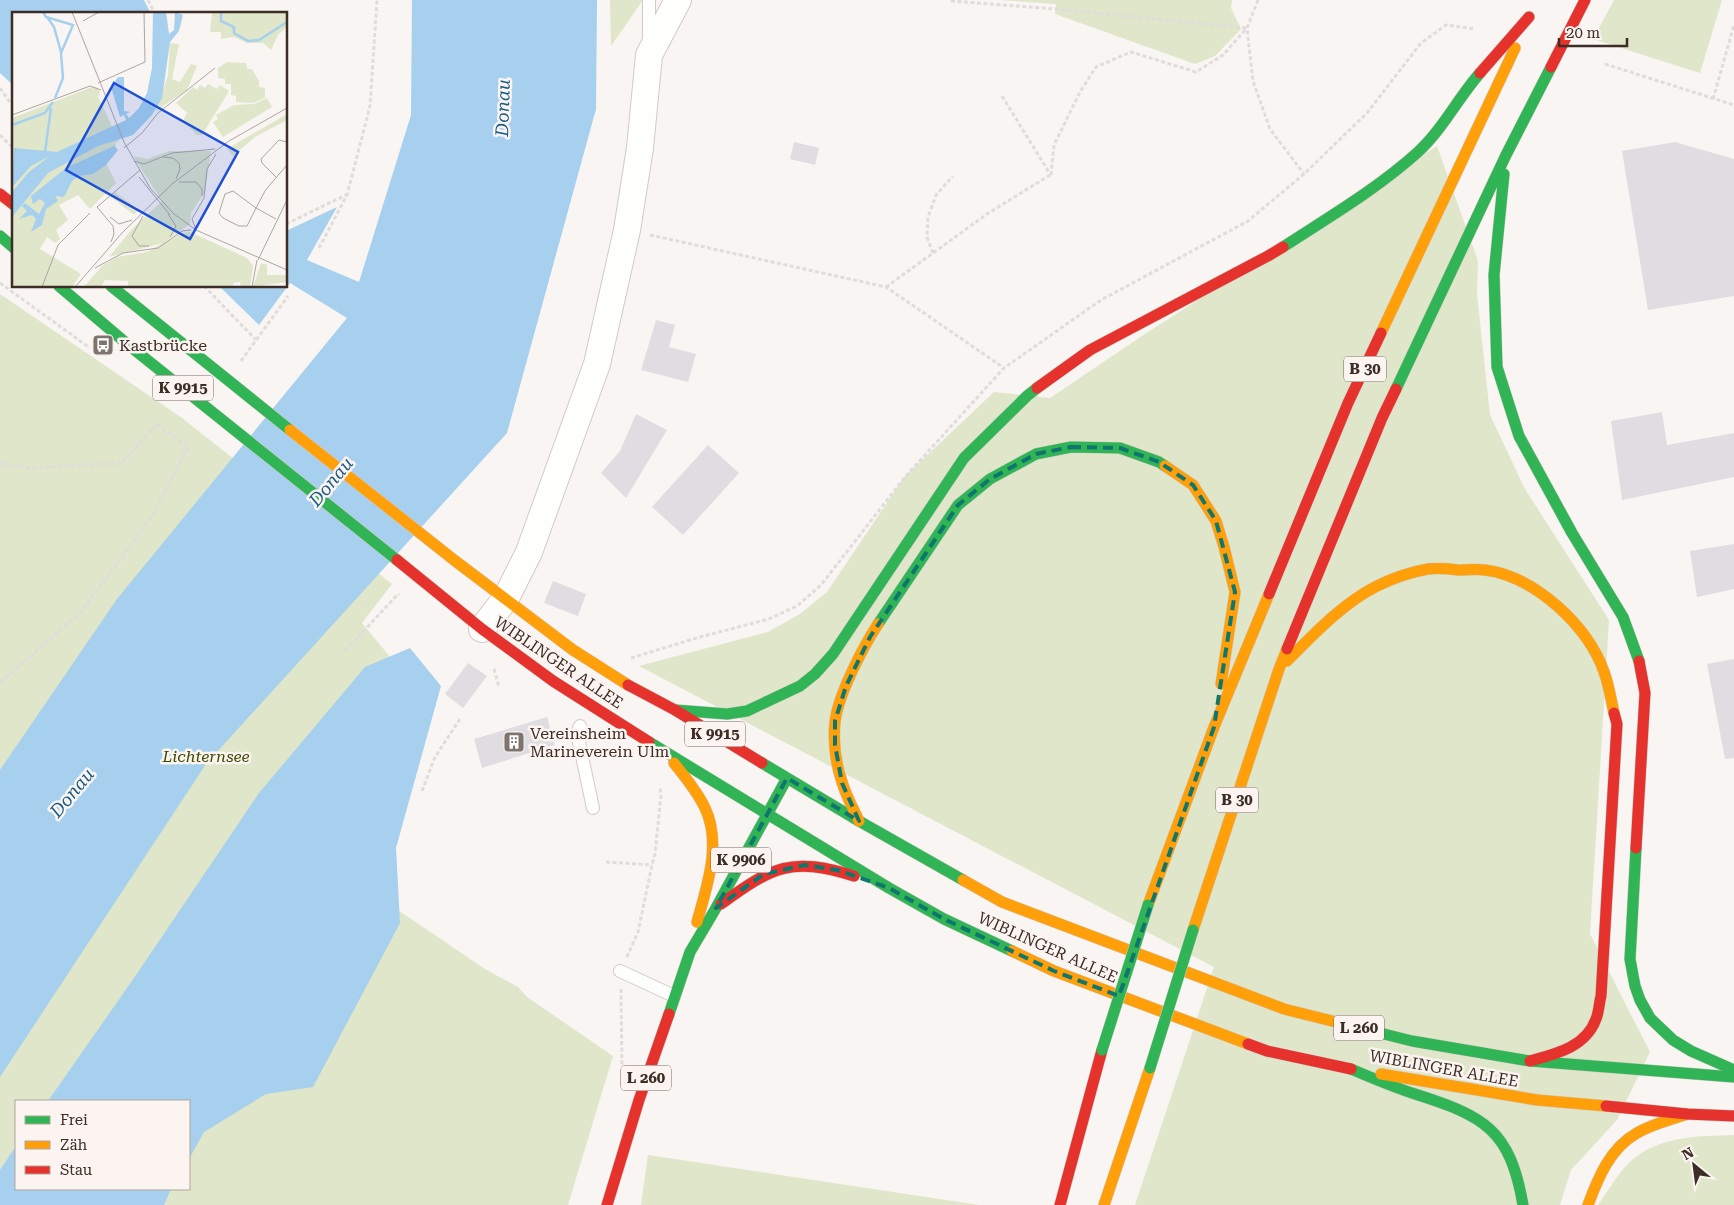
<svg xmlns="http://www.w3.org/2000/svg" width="1734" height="1205" font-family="'Roboto Serif',serif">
<rect width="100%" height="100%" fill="#f9f5f3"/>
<path fill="#dfe6c9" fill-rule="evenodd" d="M 610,0 L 643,0 L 611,46 Z
M 999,0 L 1232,0 L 1231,8 L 1241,29 L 1215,56 L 1195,64 L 1055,14 L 1056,4 Z
M 1614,0 L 1722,0 L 1700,73 L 1593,39 Z
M 1437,146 L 1478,261 L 1477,294 L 1490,415 L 1525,489 L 1609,620 L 1590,934 L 1650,1052 L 1617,1120 L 1571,1170 L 1560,1205 L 1135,1205 L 1214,967 L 639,666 L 768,632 L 800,614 L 827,592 L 905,476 L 994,392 L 1050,398 L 1148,332 Z
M 0,294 L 182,418 L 392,584 L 362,623 L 433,709 L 380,898 L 485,969 L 518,987 L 527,997 L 613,1056 L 568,1205 L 0,1205 ZM 16,1101 L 189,1101 L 189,1189 L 16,1189 Z
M 1734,1135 L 1734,1205 L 1598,1205 C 1607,1193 1615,1178 1625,1167 C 1653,1136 1696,1136 1734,1135 Z
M 648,1155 L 979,1205 L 641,1205 Z"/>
<path fill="#a6d0ed" d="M 0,0 L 144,0 L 151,14 L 14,14 L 14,86 L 0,73 Z
M 412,0 L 597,0 L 596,109 L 507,433 L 206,764 L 0,1077 L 0,770 L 117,599 L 347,318 L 290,283 L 259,325 L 219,286 L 286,286 L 286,231 L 337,207 L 307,260 L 359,282 L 411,115 Z
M 410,648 L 441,686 L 396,848 L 400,923 L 313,1087 L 266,1094 L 204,1132 L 189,1159 L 189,1101 L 48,1101 L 134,978 L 259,793 L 365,667 Z
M 16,1146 L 16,1189 L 171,1189 L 164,1205 L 0,1205 L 0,1170 Z"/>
<path fill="#dfdde1" d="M 794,142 L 819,148 L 815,165 L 790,159 Z
M 1675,142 L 1734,159 L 1734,296 L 1648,310 L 1622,151 Z
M 656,320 L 675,325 L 669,347 L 696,354 L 688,382 L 641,370 Z
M 1662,412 L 1667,445 L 1734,433 L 1734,477 L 1622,500 L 1611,421 Z
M 636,414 L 667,430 L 626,498 L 601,473 L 620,451 Z
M 708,445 L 739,473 L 683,535 L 652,507 Z
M 1734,544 L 1734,589 L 1697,597 L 1690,551 Z
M 553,581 L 586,594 L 578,616 L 544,603 Z
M 1734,659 L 1734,758 L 1725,759 L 1707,664 Z
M 468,663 L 487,676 L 463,708 L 445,694 Z
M 547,717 L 555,745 L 482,768 L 474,739 Z"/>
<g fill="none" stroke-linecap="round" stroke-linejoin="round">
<g stroke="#d2cac5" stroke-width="14">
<path id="lane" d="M 649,43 L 649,0
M 580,726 L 577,733 L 593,808
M 620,971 L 674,996"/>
</g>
<g stroke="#d2cac5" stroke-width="28">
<path id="street" d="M 482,629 L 506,598 L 529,552 L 597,364 L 627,230 L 640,148 L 649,55 L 678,0"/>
</g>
<g stroke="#d2cac5" stroke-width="12">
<path id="fast" d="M 1504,174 L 1494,275 L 1497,367 L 1519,436 L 1572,533 L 1623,617 L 1639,661
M 0,236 L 14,248
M 1283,247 C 1329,217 1377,189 1418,152 C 1443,129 1458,98 1480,73
M 59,286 L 126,343 L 397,560
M 111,286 L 290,430
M 1396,389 L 1506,155 L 1551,67
M 878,624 L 958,505 L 990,479 L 1036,454 L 1071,447 L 1120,448 L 1159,462 L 1165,466
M 675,710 L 727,714 L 747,711 L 800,686 L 815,674 L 833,654 L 964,458 L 1027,396 L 1037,388
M 649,742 L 889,888 L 944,919 L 1012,951
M 762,763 L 859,821 L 963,880
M 1636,848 L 1630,959 L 1635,986 L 1640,1000 L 1650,1018 L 1673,1040 L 1691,1051 L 1734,1070
M 669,1014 L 690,952 L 716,908 L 787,778
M 1356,1027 L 1412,1041 L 1530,1061
M 1530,1061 L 1734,1077
M 1351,1069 C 1372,1078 1393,1087 1415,1094 C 1484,1116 1510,1129 1523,1205"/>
</g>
<g stroke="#d2cac5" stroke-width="12">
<path id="slow" d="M 1381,333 L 1515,48
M 290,430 L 454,560 L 573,650 L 628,685
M 1165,466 L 1193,485 L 1216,521 L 1224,547 L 1235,592 L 1221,684
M 1287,661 C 1314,634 1343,603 1377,586 C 1393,578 1411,572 1428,569 C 1438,568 1449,569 1458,570 C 1467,570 1477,569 1485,570 C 1534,576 1589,626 1604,672 C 1609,685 1611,700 1614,713
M 674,763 C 685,777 697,791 705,808 C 722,844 707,886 697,922
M 859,821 C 853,808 846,796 842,782 C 836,764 833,741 835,722 C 838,695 863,647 878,624
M 963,880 L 1002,902 L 1284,1009 L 1356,1027
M 1148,905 L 1214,727 L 1269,594
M 1193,930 L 1279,669 L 1287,649
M 1012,951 L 1054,971 L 1248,1044
M 1381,1074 L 1537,1100 L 1606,1106
M 1104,1205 L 1150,1068
M 1588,1205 C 1598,1178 1610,1148 1637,1133 C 1652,1124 1670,1120 1687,1114"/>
</g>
<g stroke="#d2cac5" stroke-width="12">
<path id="jam" d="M 1551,67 L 1585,0
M 1480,73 L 1529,17
M 0,194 L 14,205
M 1037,388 L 1090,350 L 1268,256 L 1283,247
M 397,560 L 482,629 L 553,681 L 649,742
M 1269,594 L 1348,403 L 1381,333
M 1287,649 L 1382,418 L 1396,389
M 628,685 L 675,710 L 762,763
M 1636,848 L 1645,693 L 1639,661
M 721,904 C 772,867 791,856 854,876
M 1248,1044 L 1267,1051 L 1351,1069
M 1530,1061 C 1556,1054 1586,1047 1596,1019 C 1599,1012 1599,1003 1601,996 L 1617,724 L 1614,713
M 1606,1106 L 1687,1114 L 1734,1116
M 607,1205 L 639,1100 L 669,1014
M 1060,1205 L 1102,1050"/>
</g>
<path stroke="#dfdcdb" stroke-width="3" stroke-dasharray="4 2.5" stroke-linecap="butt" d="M 148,0 L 155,14
M 952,0 L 952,1 L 1056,9 L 1247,28
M 1258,0 L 1247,28 L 1253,81 L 1270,129 L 1304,174
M 1605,64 L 1734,105
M 0,88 L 14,108
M 1002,96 L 1050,174
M 1713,99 L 1734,25
M 0,135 L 14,149
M 1051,175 L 1054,145 L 1080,92 L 1096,67 L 1131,52 L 1196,72 L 1223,55 L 1246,29
M 286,224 L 346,195
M 650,235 L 886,287 L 1004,368
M 319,248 L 347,195 L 370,106 L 377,0
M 933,253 L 927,237 L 928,217 L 936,195 L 953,176
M 0,283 L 90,348
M 204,286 L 256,340
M 886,287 L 987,214 L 1050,175
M 241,361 L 288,296
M 0,463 L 30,468 L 122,463 L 157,424 L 188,447 L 153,515 L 81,612 L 0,683
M 345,651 L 398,594 L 399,595
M 631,658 L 700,637 L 769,619 L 797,606 L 821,585 L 905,477 L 1004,368 L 1101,300 L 1248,221 L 1304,174 L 1367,113 L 1421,43 L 1446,25 L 1475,29
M 494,669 L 499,687
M 422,791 L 435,757 L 460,719
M 606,862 L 652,865
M 627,957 L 638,932 L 652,865 L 655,854 L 661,795 L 660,788
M 621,989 L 622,1067"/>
<use href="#lane" stroke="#fefefd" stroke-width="12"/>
<use href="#street" stroke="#fefefd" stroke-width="26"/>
<use href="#fast" stroke="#30b455" stroke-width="11"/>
<use href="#slow" stroke="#ff9f0a" stroke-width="11"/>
<use href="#jam" stroke="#e5322d" stroke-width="11"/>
<g stroke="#d6d1d0" stroke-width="12" stroke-linecap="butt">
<path id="fast-bridge" d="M 1102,1050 L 1148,905
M 1150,1068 L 1193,930"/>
</g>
<use href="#fast-bridge" stroke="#30b455" stroke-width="11"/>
</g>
<path fill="none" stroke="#0f766e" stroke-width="4" stroke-dasharray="10 6" stroke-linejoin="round" d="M 1071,447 L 1120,448 L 1159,462 L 1193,485 L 1216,521 L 1235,592 L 1214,727 L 1119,996 L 1054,971 L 944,919 L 889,888 L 837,870 L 805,865 L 764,874 L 716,908 L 787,778 L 859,821 L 842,783 L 835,745 L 835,721 L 846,686 L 870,637 L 958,505 L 990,479 L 1036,454 Z"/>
<defs>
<g id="bus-square" transform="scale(1.125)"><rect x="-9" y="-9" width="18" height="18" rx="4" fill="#7e746e" stroke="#fcf4f0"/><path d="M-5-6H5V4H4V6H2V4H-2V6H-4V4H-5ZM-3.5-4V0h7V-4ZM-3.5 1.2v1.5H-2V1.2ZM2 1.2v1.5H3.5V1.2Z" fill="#fff"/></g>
<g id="building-square" transform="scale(1.125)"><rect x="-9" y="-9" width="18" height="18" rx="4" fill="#7e746e" stroke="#fcf4f0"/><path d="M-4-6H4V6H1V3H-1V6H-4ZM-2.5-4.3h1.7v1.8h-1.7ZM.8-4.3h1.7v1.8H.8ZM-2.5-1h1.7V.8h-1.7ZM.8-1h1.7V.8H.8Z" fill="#fff"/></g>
</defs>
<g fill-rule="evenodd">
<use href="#bus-square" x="103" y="345"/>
<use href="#building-square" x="514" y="742"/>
</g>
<g text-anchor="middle" stroke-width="5" stroke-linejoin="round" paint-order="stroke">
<g fill="#fcf4f0" stroke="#766963" stroke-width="1">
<rect x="1344" y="356.5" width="42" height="25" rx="4"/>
<rect x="153" y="375.5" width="60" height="25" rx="4"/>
<rect x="685" y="721.5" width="60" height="25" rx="4"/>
<rect x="1216" y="787.5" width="42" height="25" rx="4"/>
<rect x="711" y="847.5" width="60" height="25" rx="4"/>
<rect x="1334" y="1015.5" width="50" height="25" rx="4"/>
<rect x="621" y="1065.5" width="50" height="25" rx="4"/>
</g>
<g font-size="15" font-weight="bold" fill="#3c2e26">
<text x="1365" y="374">B 30</text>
<text x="183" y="393">K 9915</text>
<text x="715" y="739">K 9915</text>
<text x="1237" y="805">B 30</text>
<text x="741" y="865">K 9906</text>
<text x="1359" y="1033">L 260</text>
<text x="646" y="1083">L 260</text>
</g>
<g font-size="16" fill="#3c2e26" stroke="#fcf4f0" text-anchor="start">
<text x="119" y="351">Kastbrücke</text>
<text x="530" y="739">Vereinsheim<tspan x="530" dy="18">Marineverein Ulm</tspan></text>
</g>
<g font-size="16" fill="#3c2e26" stroke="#fcf4f0">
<text transform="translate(559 662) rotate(34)" y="6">WIBLINGER ALLEE</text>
<text transform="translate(1048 947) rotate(24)" y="6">WIBLINGER ALLEE</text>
<text transform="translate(1444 1068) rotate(10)" y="6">WIBLINGER ALLEE</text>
</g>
<g font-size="16" font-style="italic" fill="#3b4a00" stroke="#fcf4f0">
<text x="206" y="762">Lichternsee</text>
</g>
<g font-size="18" font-style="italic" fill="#175d85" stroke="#fcf4f0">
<text transform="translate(503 108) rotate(-88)" y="6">Donau</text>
<text transform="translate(331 482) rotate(-50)" y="6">Donau</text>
<text transform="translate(72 793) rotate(-50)" y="6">Donau</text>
</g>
</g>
<g transform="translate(12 12)">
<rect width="275" height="275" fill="#f9f5f3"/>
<path d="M 200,0 L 275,0 L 275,15 L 266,23 L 259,38 L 251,31 L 235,31 L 222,25 L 209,27 L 209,20 L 198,20 ZM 158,31 L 167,32 L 160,67 L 168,70 L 179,52 L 185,54 L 175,78 L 144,99 L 156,63 ZM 215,50 L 234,51 L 235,57 L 240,57 L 247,69 L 247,75 L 253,76 L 253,86 L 241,91 L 224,90 L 224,84 L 219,83 L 219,72 L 213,72 L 213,67 L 206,66 L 206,56 ZM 196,72 L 205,77 L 208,73 L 217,79 L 190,123 L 185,123 L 171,109 L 175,101 L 164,91 L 181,75 L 185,78 L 188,73 L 193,76 ZM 80,75 L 86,76 L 88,82 L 86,84 L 107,129 L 103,131 L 105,139 L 94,151 L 104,171 L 78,197 L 66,183 L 47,193 L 56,208 L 44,218 L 48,227 L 43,231 L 35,225 L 28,237 L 69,262 L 60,275 L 0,275 L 0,106 ZM 255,86 L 260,95 L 211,125 L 201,110 L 206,107 L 204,103 L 222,93 L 242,92 ZM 275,102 L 275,108 L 243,125 L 221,144 L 215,137 ZM 158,139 L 199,139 L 193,180 L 179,201 L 178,212 L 151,231 L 97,245 L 120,217 L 150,189 L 121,144 L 135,147 ZM 103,180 L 126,198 L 122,203 L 99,185 ZM 178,220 L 235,246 L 241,254 L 238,275 L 229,275 L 228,270 L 221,271 L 221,275 L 116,275 L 116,269 L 93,268 L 89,275 L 72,275 L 90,254 L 105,245 L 135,240 L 169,221 ZM 249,251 L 255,253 L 255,263 L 275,263 L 275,270 L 241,275 Z" fill="#dfe6c9"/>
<path d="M 141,0 L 154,0 L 157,22 L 162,18 L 163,0 L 171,3 L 167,19 L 158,30 L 150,86 L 140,103 L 121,123 L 86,134 L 36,161 L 0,205 L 0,180 L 17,160 L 38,144 L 19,154 L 0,175 L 2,136 L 45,140 L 114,108 L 112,103 L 108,105 L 99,75 L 106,65 L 112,65 L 112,99 L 118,100 L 114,102 L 117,106 L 127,96 L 135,81 L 140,56 ZM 102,134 L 106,138 L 94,153 L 81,162 L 67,164 L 60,169 L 52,185 L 43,184 L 46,189 L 34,197 L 30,213 L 19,220 L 24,207 L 20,203 L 7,207 L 15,199 L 10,194 L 13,191 L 27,202 L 33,191 L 28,187 L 21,192 L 19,184 L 54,156 Z" fill="#a6d0ed"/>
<path fill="none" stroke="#a6d0ed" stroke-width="2.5" d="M 31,0 L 34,5 L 61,13 L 49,41 L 51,66 L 43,86M 209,0 L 209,9 L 222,15 L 222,21 L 236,29 L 247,28 L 275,10M 35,5 L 42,15 L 49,40M 0,113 L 33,101 L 41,90M 33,140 L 39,96"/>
<path fill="none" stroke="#ada5a1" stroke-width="1" d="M 60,0 L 112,130 L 138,176 L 162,202 L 184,218 L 275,258M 71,9 L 87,0M 86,71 L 133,50 L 132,0M 0,103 L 78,74 L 89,78M 112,136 L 130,121 L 146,101 L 203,56M 151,145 L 161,146 L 167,151 L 168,157 L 164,167M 122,149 L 132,152 L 160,141 L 203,137M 127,165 L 158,203M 264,165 L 250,151 L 249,147 L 267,128 L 275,130M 167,170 L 184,170 L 190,177 L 190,184M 85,195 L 128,158M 85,195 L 101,214 L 102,222 L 99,230M 156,202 L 164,214 L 158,225M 131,204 L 120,224 L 127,234 L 137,234M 98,205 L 107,212 L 120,208M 264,207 L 244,196 L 221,179 L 213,182 L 207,201 L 211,206 L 227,214 L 235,214 L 244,196 L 253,179 L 256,175 L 275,153M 184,218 L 180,207 L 192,186 L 195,157 L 204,142M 246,248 L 275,188M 83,256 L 111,241 L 146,236 L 170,219 L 179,218M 30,275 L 46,233 L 78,201M 63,275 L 110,221 L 160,172 L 217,129 L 275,96M 240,275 L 245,248"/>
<path fill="#1d4ed8" fill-opacity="0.15" stroke="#1d4ed8" stroke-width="2.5" d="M 102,71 L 226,140 L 178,227 L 54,158 Z"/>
<rect width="275" height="275" fill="none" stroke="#3c2e26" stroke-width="2.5"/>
</g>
<rect x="15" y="1100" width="175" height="90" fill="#fcf4f0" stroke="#afa59f"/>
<rect x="25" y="1116" width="25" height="8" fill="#30b455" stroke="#afa59f"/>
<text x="60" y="1125" font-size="15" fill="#3c2e26">Frei</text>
<rect x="25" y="1141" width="25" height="8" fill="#ff9f0a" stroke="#afa59f"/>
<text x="60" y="1150" font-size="15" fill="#3c2e26">Zäh</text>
<rect x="25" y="1166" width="25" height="8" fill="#e5322d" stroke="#afa59f"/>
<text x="60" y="1175" font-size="15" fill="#3c2e26">Stau</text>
<g transform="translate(1694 1165) rotate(331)" stroke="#fcf4f0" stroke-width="4" paint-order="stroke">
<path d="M0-4L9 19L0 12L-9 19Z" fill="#3c2e26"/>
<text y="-8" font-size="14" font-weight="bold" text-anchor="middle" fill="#3c2e26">N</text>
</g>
<path d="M1559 38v8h68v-8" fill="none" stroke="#3c2e26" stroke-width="2.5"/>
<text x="1566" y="38" font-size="15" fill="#3c2e26" stroke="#fcf4f0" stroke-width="4" paint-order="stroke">20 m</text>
</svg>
